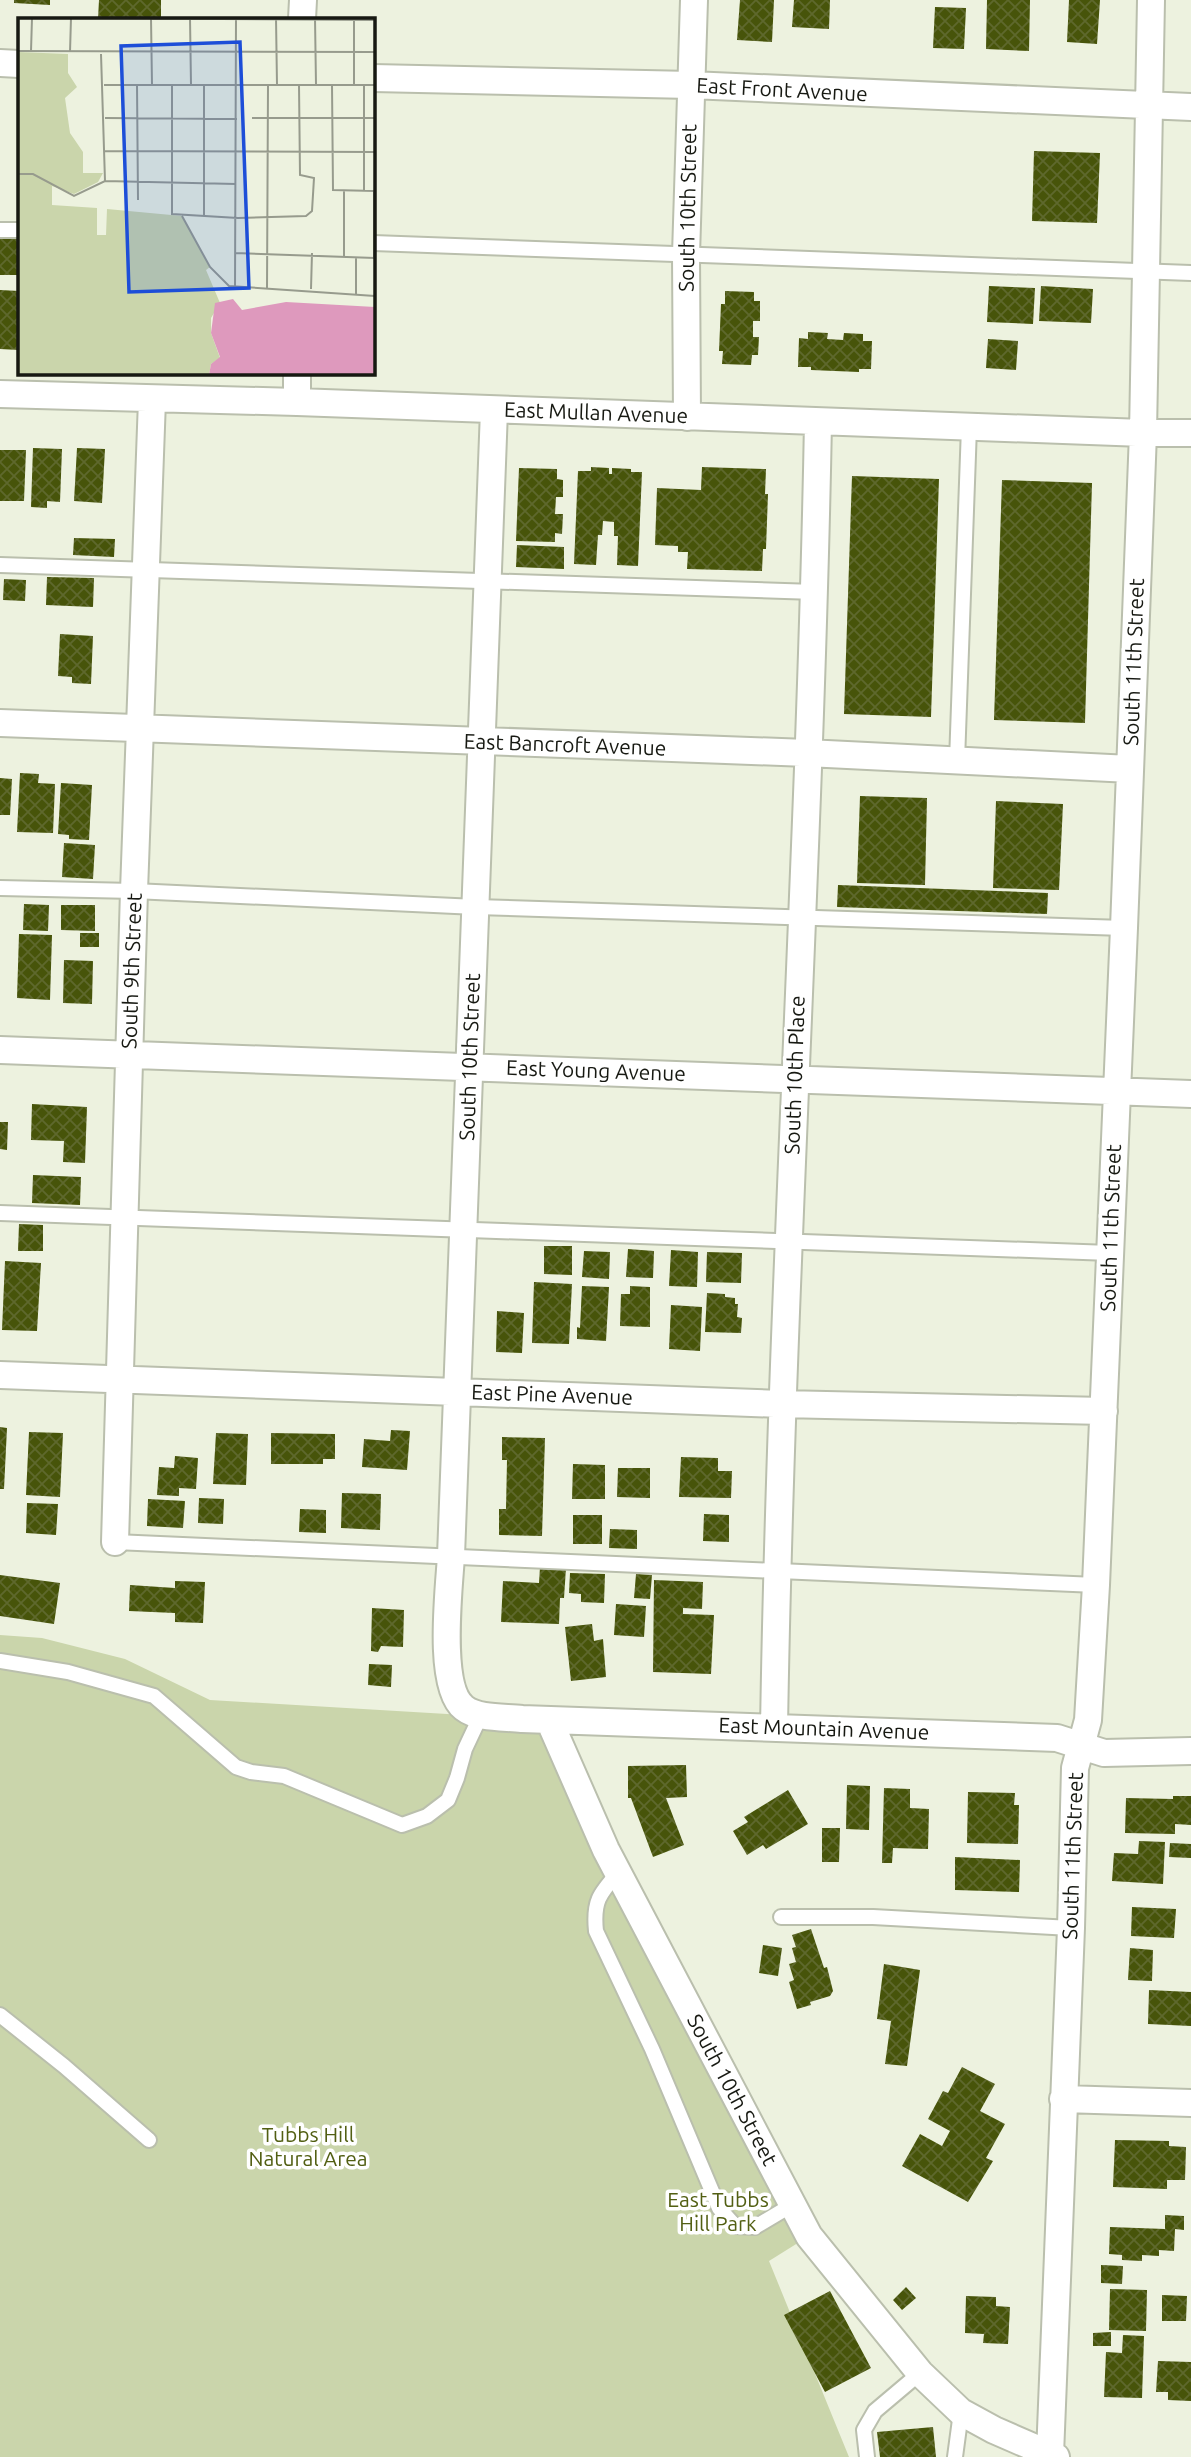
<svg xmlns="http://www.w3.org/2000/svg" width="1191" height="2457" font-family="Ubuntu,sans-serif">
<defs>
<pattern id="building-cross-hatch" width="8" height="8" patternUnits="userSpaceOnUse" patternTransform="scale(1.75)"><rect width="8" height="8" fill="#47540a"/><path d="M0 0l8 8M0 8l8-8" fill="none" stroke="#5e682d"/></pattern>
</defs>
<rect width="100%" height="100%" fill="#edf2df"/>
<path fill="#cad5ab" d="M 0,1635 L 42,1638 L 125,1659 L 210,1700 L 549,1720 L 809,2236 L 769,2261 L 849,2457 L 0,2457 Z"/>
<path fill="url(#building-cross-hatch)" d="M 14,0 L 50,0 L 50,5 L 14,3 Z
M 99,0 L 161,0 L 161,19 L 98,19 Z
M 740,0 L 774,0 L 772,42 L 737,40 Z
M 794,0 L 830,0 L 829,29 L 792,27 Z
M 987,0 L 1030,0 L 1029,51 L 986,49 Z
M 1069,0 L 1100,0 L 1097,44 L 1067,42 Z
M 935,7 L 966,8 L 964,49 L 933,48 Z
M 1034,151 L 1100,153 L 1097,223 L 1032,221 Z
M 0,237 L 19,238 L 19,275 L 0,275 Z
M 989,286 L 1035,288 L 1033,324 L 987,322 Z
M 1041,286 L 1093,289 L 1091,323 L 1039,321 Z
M 0,290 L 19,291 L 19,350 L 0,349 Z
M 725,291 L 754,292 L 754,301 L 760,301 L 760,321 L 753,321 L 753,337 L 759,337 L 758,355 L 752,355 L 751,365 L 722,364 L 723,351 L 719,351 L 721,304 L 725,304 Z
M 808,332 L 828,333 L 827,339 L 843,340 L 844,333 L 863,334 L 863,341 L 872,341 L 871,369 L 859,369 L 859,372 L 811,370 L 811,367 L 798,367 L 799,338 L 808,339 Z
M 988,339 L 1018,341 L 1016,370 L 986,368 Z
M 33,448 L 62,449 L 60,502 L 47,501 L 47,508 L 31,507 Z
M 77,448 L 105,449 L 102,503 L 74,501 Z
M 0,450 L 26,450 L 24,501 L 0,501 Z
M 591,467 L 609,468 L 609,474 L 612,474 L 612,468 L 631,469 L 631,472 L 642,472 L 638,566 L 617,565 L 618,536 L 614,536 L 614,522 L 603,521 L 602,535 L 598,535 L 596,565 L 574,564 L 578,471 L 591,471 Z
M 702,467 L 766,469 L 765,494 L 768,494 L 766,549 L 763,549 L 762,571 L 687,569 L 688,552 L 678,552 L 678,546 L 655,545 L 657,488 L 701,490 Z
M 519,468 L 557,469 L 557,479 L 563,480 L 563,497 L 556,497 L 555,514 L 563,514 L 562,534 L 555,533 L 555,542 L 516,541 Z
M 852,476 L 939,479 L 931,717 L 844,714 Z
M 1002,480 L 1092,483 L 1085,723 L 994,720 Z
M 74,538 L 115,539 L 114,557 L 73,555 Z
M 517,545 L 564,547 L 564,569 L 516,567 Z
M 47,577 L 94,578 L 93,607 L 46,605 Z
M 4,579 L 26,580 L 25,601 L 3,600 Z
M 60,634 L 93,636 L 91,684 L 72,683 L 72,677 L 58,676 Z
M 20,773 L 39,774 L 38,783 L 55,784 L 53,833 L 17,832 Z
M 0,778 L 12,779 L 10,815 L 0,815 Z
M 61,783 L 92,785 L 89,840 L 69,839 L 69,835 L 58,834 Z
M 860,796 L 927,798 L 925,885 L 857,883 Z
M 996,801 L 1063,804 L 1059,890 L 993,888 Z
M 64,843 L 95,845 L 93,879 L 62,877 Z
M 838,885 L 1048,893 L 1047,914 L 837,907 Z
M 24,904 L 49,905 L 48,931 L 23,930 Z
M 61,905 L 95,905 L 95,931 L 61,930 Z
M 80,933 L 99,933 L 99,947 L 80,947 Z
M 19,934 L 52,935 L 50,1000 L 17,998 Z
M 64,960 L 93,961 L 92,1004 L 63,1003 Z
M 32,1104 L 87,1107 L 85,1163 L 63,1162 L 64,1141 L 31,1140 Z
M 0,1122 L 8,1122 L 7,1150 L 0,1149 Z
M 33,1175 L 81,1177 L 80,1205 L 32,1203 Z
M 19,1224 L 43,1225 L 43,1251 L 18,1251 Z
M 544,1246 L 572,1246 L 572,1275 L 544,1274 Z
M 628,1249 L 654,1251 L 653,1278 L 626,1277 Z
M 671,1250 L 698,1252 L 697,1287 L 669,1286 Z
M 584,1251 L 610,1252 L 609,1279 L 582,1277 Z
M 707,1252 L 742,1253 L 741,1283 L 706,1282 Z
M 5,1261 L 41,1263 L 37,1331 L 2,1330 Z
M 534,1282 L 572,1284 L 569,1344 L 532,1343 Z
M 582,1286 L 609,1287 L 606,1341 L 577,1339 L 577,1327 L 580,1328 Z
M 630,1286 L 650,1287 L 650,1327 L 620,1326 L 621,1294 L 630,1294 Z
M 707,1293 L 725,1294 L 725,1297 L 735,1298 L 735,1304 L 738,1304 L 737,1317 L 742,1318 L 741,1333 L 705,1332 Z
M 671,1305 L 702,1307 L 700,1351 L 669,1349 Z
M 497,1311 L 524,1313 L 522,1353 L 496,1352 Z
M 0,1427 L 7,1428 L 4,1489 L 0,1489 Z
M 391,1430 L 410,1431 L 407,1470 L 362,1467 L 364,1439 L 390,1441 Z
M 29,1432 L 63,1433 L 60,1497 L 26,1495 Z
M 216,1433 L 248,1434 L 246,1485 L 213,1484 Z
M 271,1433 L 335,1434 L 335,1459 L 323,1459 L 323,1464 L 271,1464 Z
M 502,1437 L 545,1438 L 542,1536 L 499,1535 L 499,1509 L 506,1509 L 507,1460 L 502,1460 Z
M 175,1456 L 198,1458 L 196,1489 L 179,1488 L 179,1496 L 157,1495 L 159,1467 L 174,1468 Z
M 681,1457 L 718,1458 L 718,1471 L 732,1471 L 731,1498 L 679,1497 Z
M 573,1464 L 605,1465 L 605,1499 L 572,1499 Z
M 618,1468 L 650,1468 L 650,1498 L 617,1497 Z
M 342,1493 L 381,1494 L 380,1530 L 341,1528 Z
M 199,1498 L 224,1499 L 223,1524 L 198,1523 Z
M 148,1499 L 185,1501 L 183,1528 L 147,1526 Z
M 27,1503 L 58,1504 L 56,1535 L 26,1533 Z
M 300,1509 L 326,1510 L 326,1533 L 299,1532 Z
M 704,1514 L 729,1515 L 729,1542 L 703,1541 Z
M 573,1515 L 602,1515 L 602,1544 L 573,1544 Z
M 610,1529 L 637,1530 L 637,1549 L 609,1548 Z
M 540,1567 L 566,1568 L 564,1598 L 560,1598 L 559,1624 L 501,1622 L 503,1581 L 539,1583 Z
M 570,1573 L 605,1574 L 604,1603 L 581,1602 L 581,1594 L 569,1593 Z
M 636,1574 L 652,1575 L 650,1599 L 634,1598 Z
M 0,1575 L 60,1583 L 54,1624 L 0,1616 Z
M 654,1580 L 703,1582 L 702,1609 L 683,1608 L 683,1614 L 714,1615 L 711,1674 L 653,1672 Z
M 175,1581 L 205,1582 L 203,1623 L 175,1622 L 175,1613 L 129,1611 L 130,1585 L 175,1588 Z
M 616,1604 L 646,1606 L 644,1637 L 614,1635 Z
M 372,1608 L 404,1610 L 403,1647 L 381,1646 L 378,1652 L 371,1651 Z
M 592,1624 L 594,1641 L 603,1639 L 606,1677 L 571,1681 L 565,1627 Z
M 369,1664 L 392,1665 L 391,1687 L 368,1685 Z
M 686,1765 L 687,1797 L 666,1798 L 684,1845 L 653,1857 L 631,1798 L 628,1798 L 628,1766 Z
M 847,1785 L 870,1786 L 869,1830 L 846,1829 Z
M 884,1788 L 910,1789 L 910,1808 L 929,1809 L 928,1849 L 893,1848 L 892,1863 L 882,1863 Z
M 788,1790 L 808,1824 L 766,1849 L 763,1845 L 747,1855 L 733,1831 L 748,1822 L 744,1817 Z
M 968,1792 L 1015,1793 L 1014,1805 L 1019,1805 L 1018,1844 L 967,1843 Z
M 1173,1796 L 1191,1796 L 1191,1825 L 1175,1824 L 1175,1834 L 1125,1833 L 1126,1798 L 1173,1799 Z
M 822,1828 L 840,1828 L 839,1862 L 822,1862 Z
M 1139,1841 L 1165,1842 L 1163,1884 L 1112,1881 L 1114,1853 L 1138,1854 Z
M 1170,1843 L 1191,1844 L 1191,1858 L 1169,1857 Z
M 955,1857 L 1020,1860 L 1019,1892 L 955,1890 Z
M 1132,1907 L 1176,1909 L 1174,1938 L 1131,1936 Z
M 811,1929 L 824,1968 L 827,1967 L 833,1991 L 830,1996 L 810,2002 L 811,2005 L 797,2009 L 789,1982 L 794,1980 L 789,1964 L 796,1962 L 792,1948 L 796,1947 L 792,1935 Z
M 763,1945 L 782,1948 L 778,1976 L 759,1973 Z
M 1130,1948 L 1153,1950 L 1152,1981 L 1128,1980 Z
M 884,1964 L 920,1970 L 907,2066 L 885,2064 L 891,2021 L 877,2019 Z
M 1149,1990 L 1191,1992 L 1191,2026 L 1148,2024 Z
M 962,2067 L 995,2084 L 980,2111 L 1005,2124 L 986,2158 L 993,2161 L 968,2202 L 902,2166 L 920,2134 L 942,2146 L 950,2131 L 928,2119 L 943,2091 L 948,2093 Z
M 1115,2140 L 1169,2141 L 1169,2146 L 1186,2147 L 1185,2180 L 1167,2180 L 1167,2189 L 1113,2187 Z
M 1165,2215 L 1184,2216 L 1184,2230 L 1175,2229 L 1174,2251 L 1159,2250 L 1159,2256 L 1142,2255 L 1142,2261 L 1122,2260 L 1122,2255 L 1109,2254 L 1110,2227 L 1165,2229 Z
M 1101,2265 L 1123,2266 L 1122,2284 L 1101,2283 Z
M 906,2287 L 916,2298 L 902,2310 L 893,2300 Z
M 1110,2289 L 1147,2290 L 1146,2331 L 1109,2330 Z
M 830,2291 L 871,2368 L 825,2392 L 784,2315 Z
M 1162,2295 L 1187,2296 L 1186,2321 L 1162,2321 Z
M 966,2296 L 996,2297 L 996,2306 L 1010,2307 L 1008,2344 L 983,2343 L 984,2334 L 965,2333 Z
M 1111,2332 L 1111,2346 L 1093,2346 L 1093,2333 Z
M 1123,2335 L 1144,2336 L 1142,2398 L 1104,2397 L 1106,2352 L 1122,2353 Z
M 1158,2361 L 1191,2362 L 1191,2401 L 1168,2400 L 1168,2392 L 1156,2392 Z
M 933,2427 L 936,2457 L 880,2457 L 877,2432 Z"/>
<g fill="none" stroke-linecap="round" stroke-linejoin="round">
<g stroke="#babfad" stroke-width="18">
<path id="service" d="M 0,230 L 19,230
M 373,243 L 1191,273
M 0,565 L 815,592
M 957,761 L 969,427
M 0,888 L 134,891 L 476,907 L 1124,928
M 0,1213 L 1110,1253
M 115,1542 L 1096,1585
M 0,1661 L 68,1672 L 154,1696 L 236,1767 L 251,1772 L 284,1776 L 402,1825 L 427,1816 L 448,1800 L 457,1778 L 465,1749 L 481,1715
M 618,1873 C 599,1894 593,1902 596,1931 L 652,2049 L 719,2208 L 735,2226 L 755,2227 L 792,2205
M 781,1917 L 873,1917 L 1071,1928
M 0,2015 L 64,2066 L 149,2140
M 867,2457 L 864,2430 L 875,2411 L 920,2373
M 955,2457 L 961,2412"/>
</g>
<g stroke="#babfad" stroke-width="30">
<path id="minor" d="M 302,19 L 303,0
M 0,63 L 19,64
M 373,78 L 691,85 L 1191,107
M 0,394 L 297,402 L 1143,433 L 1191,433
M 297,402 L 297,373
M 494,410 L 451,1556 C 449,1589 437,1687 464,1708 C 478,1719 504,1717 522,1719 L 1057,1738 L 1104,1753 L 1191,1751
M 687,417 L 686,255 L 694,0
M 0,723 L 807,753 L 1130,769
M 0,1050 L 1191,1094
M 0,1375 L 781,1404 L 1104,1411
M 115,1542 L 134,891 L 152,400
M 549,1720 L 606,1850 L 809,2236 L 920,2373 L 961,2412 L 994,2430 L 1056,2457
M 774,1728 C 781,1292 810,857 818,422
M 1063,2099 L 1191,2103
M 1050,2455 L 1071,1928 L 1075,1768 L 1088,1720 L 1096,1585 L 1124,928 L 1143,433 L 1151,0"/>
</g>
<use href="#service" stroke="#fff" stroke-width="14"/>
<use href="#minor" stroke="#fff" stroke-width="26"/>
</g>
<g text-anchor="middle" stroke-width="7" stroke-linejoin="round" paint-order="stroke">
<g font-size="21" fill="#171912" stroke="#fff">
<text transform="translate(782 90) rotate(3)" y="7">East Front Avenue</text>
<text transform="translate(688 208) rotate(-89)" y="7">South 10th Street</text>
<text transform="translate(596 413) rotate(2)" y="7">East Mullan Avenue</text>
<text transform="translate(1134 662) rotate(-88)" y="7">South 11th Street</text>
<text transform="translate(565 745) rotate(2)" y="7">East Bancroft Avenue</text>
<text transform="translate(132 971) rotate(-88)" y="7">South 9th Street</text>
<text transform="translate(470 1057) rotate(-88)" y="7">South 10th Street</text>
<text transform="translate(596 1071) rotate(2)" y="7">East Young Avenue</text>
<text transform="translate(795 1075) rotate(-88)" y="7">South 10th Place</text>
<text transform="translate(1111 1228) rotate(-88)" y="7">South 11th Street</text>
<text transform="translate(552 1395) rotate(2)" y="7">East Pine Avenue</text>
<text transform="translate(824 1729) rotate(2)" y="7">East Mountain Avenue</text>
<text transform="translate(1073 1856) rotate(-88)" y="7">South 11th Street</text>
<text transform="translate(732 2090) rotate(62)" y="7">South 10th Street</text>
</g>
<g font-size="21" fill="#525f13" stroke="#fff">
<text x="308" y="2142">Tubbs Hill<tspan x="308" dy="24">Natural Area</tspan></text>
<text x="718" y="2207">East Tubbs<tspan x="718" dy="24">Hill Park</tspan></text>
</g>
</g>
<g transform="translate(18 18)">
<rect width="357" height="357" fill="#edf2df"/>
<path d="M 0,34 L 50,36 L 50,55 L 59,69 L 47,80 L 52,115 L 65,134 L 65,155 L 85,155 L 80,164 L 56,176 L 34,168 L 34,187 L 79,190 L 79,217 L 88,217 L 89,191 L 164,198 L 192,249 L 188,252 L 202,285 L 193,300 L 193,315 L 202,340 L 193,346 L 191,357 L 0,357 Z" fill="#cad5ab"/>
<path d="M 215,281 L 224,292 L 268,284 L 357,289 L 357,357 L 191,357 L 193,346 L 202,339 L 193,315 L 197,285 Z" fill="#de99bd"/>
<path fill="none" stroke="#979b8d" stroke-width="2" d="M 63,0 L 357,2M 133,0 L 134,67M 172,0 L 173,67M 258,0 L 259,67M 297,0 L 298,67M 336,0 L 336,67M 0,33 L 357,34M 13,33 L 14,0M 52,34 L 53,0M 83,36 L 87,163M 86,67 L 357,67M 119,67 L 120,182M 154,67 L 154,196 L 220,200 L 288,198 L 294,193 L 296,160 L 282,157 L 281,67M 186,67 L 186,198M 314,67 L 315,172 L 357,173M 346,67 L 346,173M 87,100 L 219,101M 234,100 L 357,100M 87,133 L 357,134M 0,156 L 15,156 L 56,178 L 87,163 L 218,166M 326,173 L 326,240M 164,198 L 192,249 L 211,268 L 357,278M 217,235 L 357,240M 338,240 L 338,276M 356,240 L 356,174M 217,270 L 218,0M 249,271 L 250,67M 293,271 L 294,235"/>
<path fill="#1d4ed8" fill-opacity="0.15" stroke="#1d4ed8" stroke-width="3.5" d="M 222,24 L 231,270 L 111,274 L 103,28 Z"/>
<rect width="357" height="357" fill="none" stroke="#171912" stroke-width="3.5"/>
</g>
</svg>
